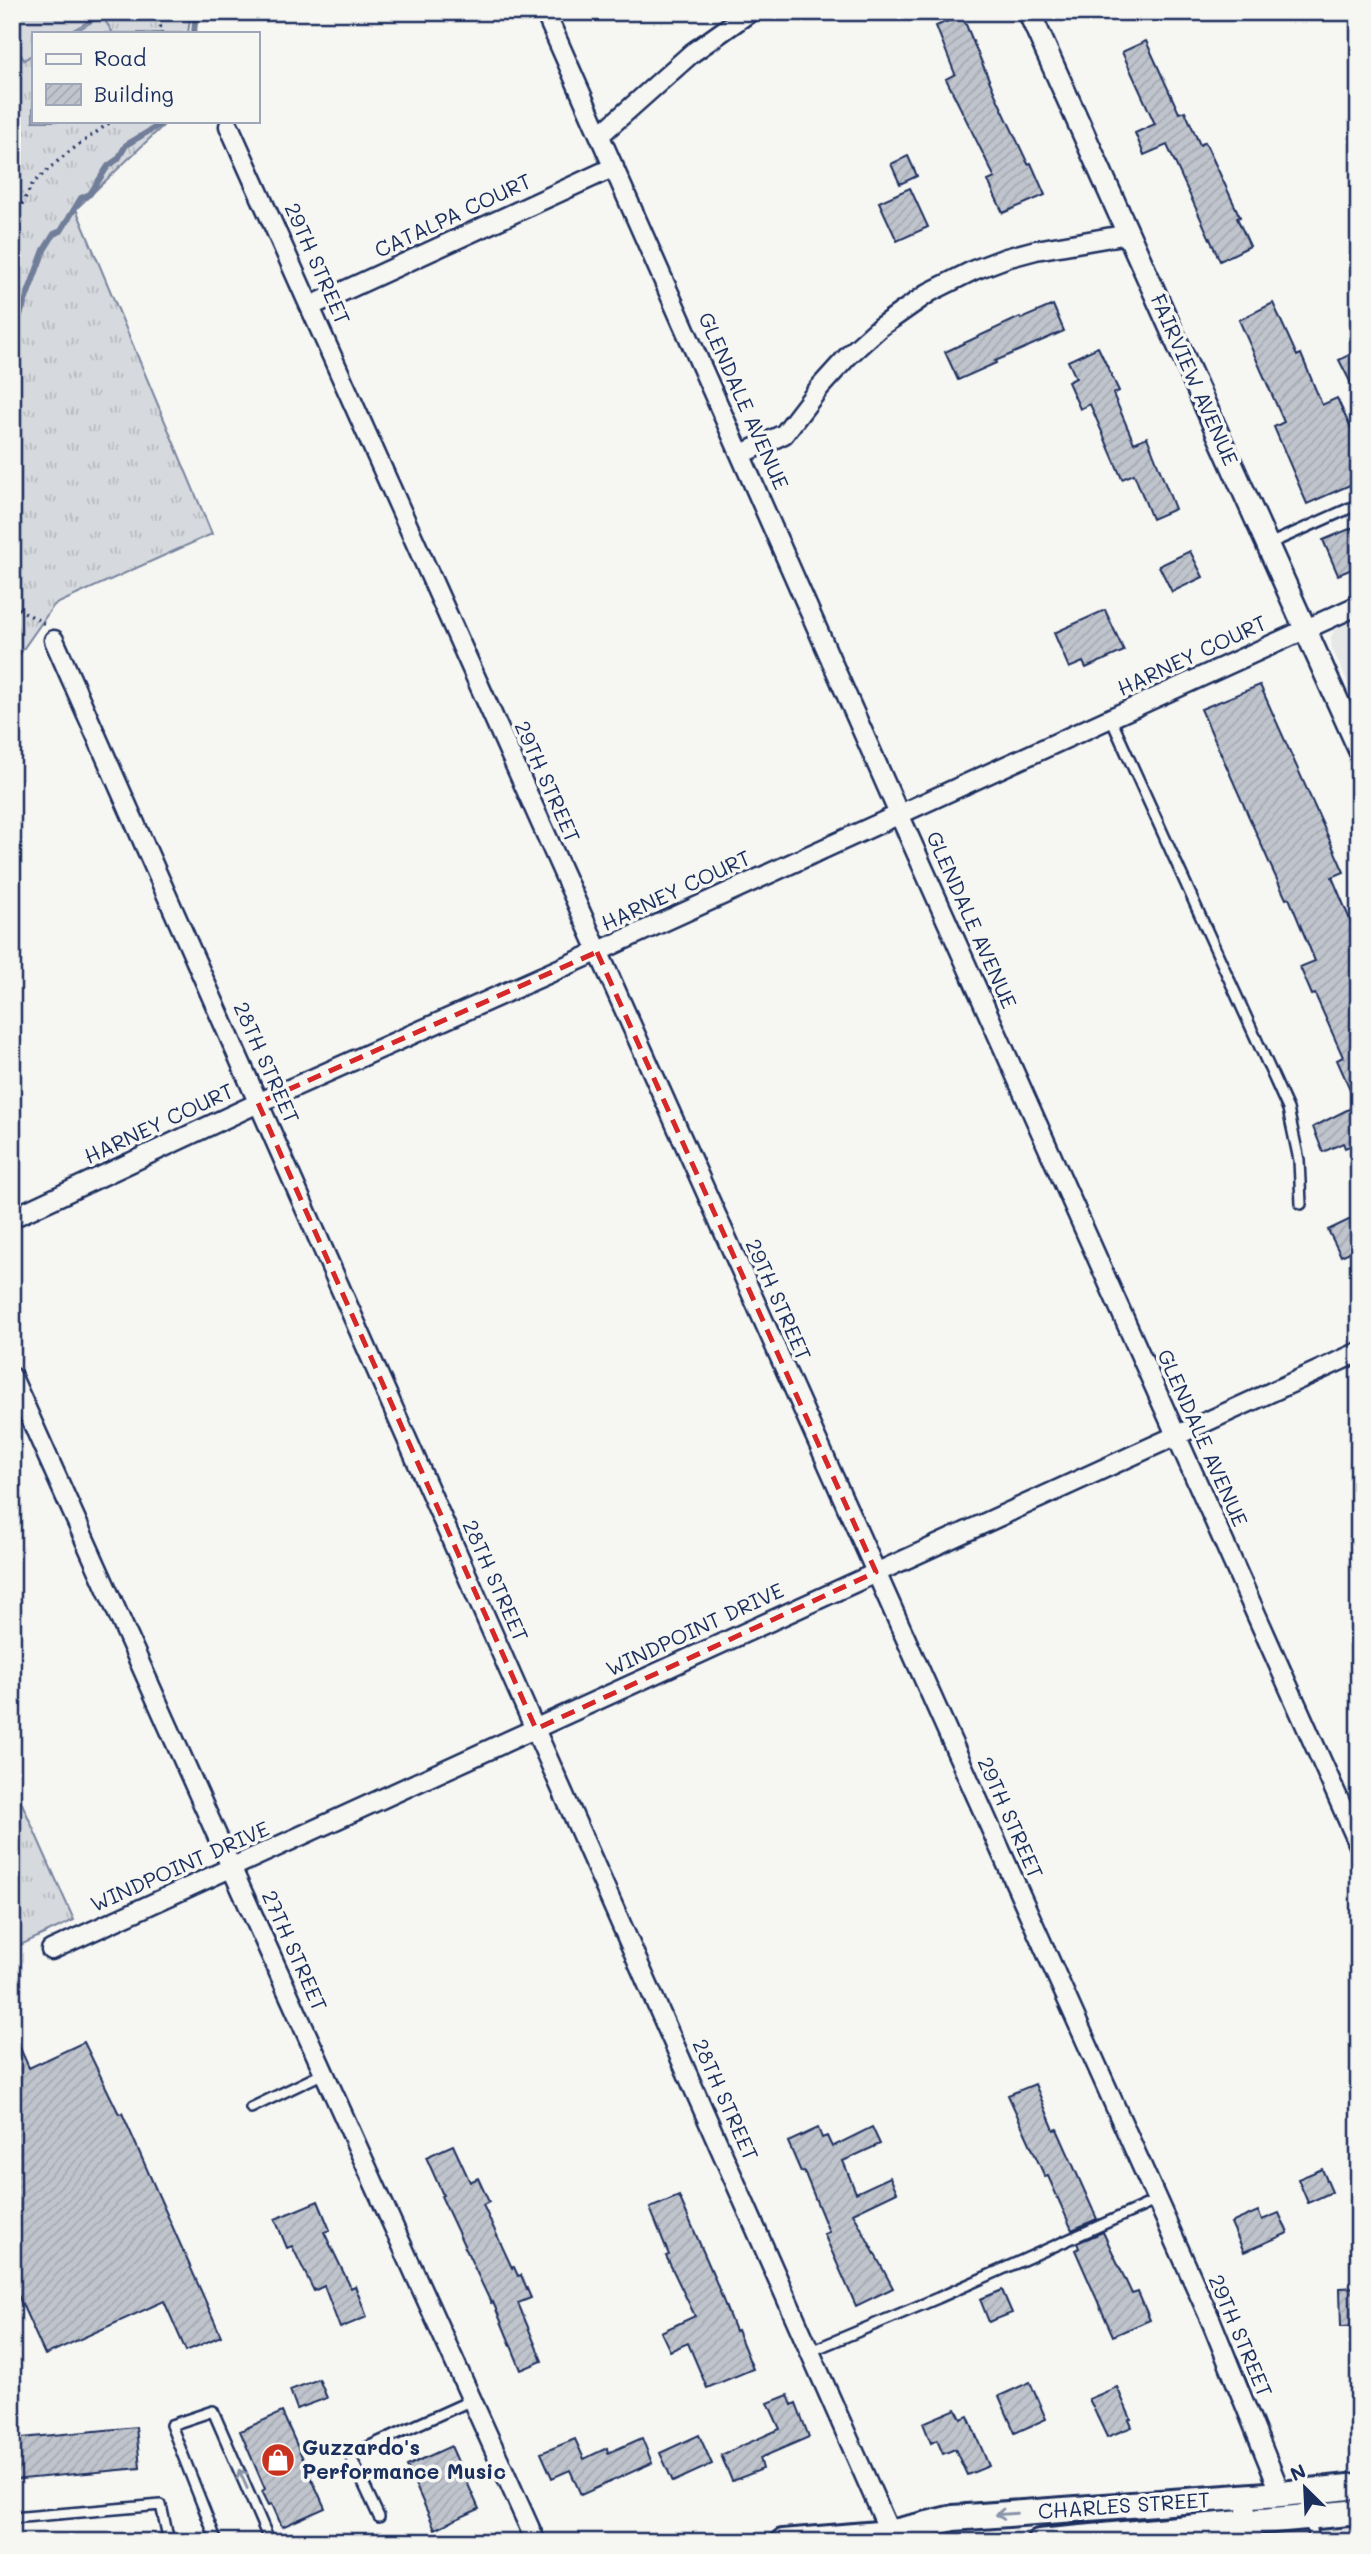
<svg xmlns="http://www.w3.org/2000/svg" width="1371" height="2554" font-family="Mali,sans-serif">
<defs>
<pattern id="grass-tufts" width="24" height="20" patternUnits="userSpaceOnUse" patternTransform="scale(1.75)"><rect width="24" height="20" fill="#d6d9dd"/><path d="M3 7l-1-3M5 7V3M7 7l1-3M15 17l-1-3M17 17v-4M19 17l1-3" fill="none" stroke="#b7bbc0"/></pattern>
<pattern id="building-hatch" width="6" height="6" patternUnits="userSpaceOnUse" patternTransform="scale(1.75)"><rect width="6" height="6" fill="#c0c4cd"/><path d="M-1 1l2-2M0 6l6-6M5 7l2-2" fill="none" stroke="#a4a9b2"/></pattern>
</defs>
<rect width="100%" height="100%" fill="#f6f6f2"/>
<filter id="ink" filterUnits="userSpaceOnUse"><feTurbulence type="fractalNoise" baseFrequency=".0143" numOctaves="2"/><feDisplacementMap in="SourceGraphic" scale="14" xChannelSelector="R" yChannelSelector="G"/><feConvolveMatrix kernelMatrix="1 2 1 2 8 2 1 2 1" color-interpolation-filters="sRGB"/></filter>
<g filter="url(#ink)">
<path fill="#e6e7e7" d="M 1359,617 L 1359,707 L 1332,648 L 1331,637 L 1335,629 Z
M 1359,2528 L 1359,2542 L 1273,2542 L 1287,2533 Z"/>
<path fill="url(#grass-tufts)" stroke="#78849e" stroke-width="2" d="M 12,12 L 191,12 L 188,33 L 33,33 L 33,121 L 168,121 L 76,209 L 212,534 L 54,605 L 12,665 Z
M 12,1781 L 74,1920 L 12,1949 Z"/>
<path fill="#d6d9dd" stroke="#78849e" stroke-width="2" d="M 12,12 L 100,12 L 101,14 L 68,33 L 33,33 L 33,54 L 24,60 L 12,40 Z
M 102,16 L 113,33 L 73,33 Z"/>
<g fill="none" stroke-linecap="round" stroke-linejoin="round">
<path stroke="#717e99" stroke-width="6" d="M 194,33 L 196,12
M 12,362 L 17,323 L 44,250 L 54,234 L 61,231 L 81,198 L 90,194 L 108,166 L 118,159 L 126,145 L 166,121"/>
</g>
<path fill="url(#building-hatch)" stroke="#1b2f5e" stroke-width="2" d="M 962,15 L 995,94 L 1028,164 L 1031,163 L 1045,195 L 1003,213 L 988,181 L 995,178 L 946,79 L 955,74 L 936,26 Z
M 1146,41 L 1179,113 L 1185,111 L 1200,145 L 1205,142 L 1240,217 L 1237,218 L 1250,246 L 1220,261 L 1167,145 L 1144,155 L 1135,133 L 1155,124 L 1122,52 Z
M 908,156 L 917,176 L 900,184 L 891,164 Z
M 910,188 L 928,227 L 897,241 L 879,202 Z
M 1273,303 L 1297,356 L 1301,354 L 1322,405 L 1337,398 L 1359,446 L 1359,481 L 1307,504 L 1274,427 L 1284,422 L 1239,320 Z
M 1053,305 L 1064,331 L 995,361 L 996,363 L 958,380 L 945,352 L 1020,317 L 1021,319 Z
M 1098,347 L 1119,391 L 1113,394 L 1134,443 L 1147,437 L 1175,509 L 1152,519 L 1134,474 L 1122,479 L 1090,404 L 1080,409 L 1068,382 L 1076,378 L 1068,361 Z
M 1359,350 L 1359,399 L 1339,360 Z
M 1359,525 L 1359,566 L 1338,575 L 1323,540 Z
M 1190,551 L 1203,577 L 1172,592 L 1159,566 Z
M 1105,610 L 1124,651 L 1086,668 L 1083,662 L 1069,668 L 1054,633 Z
M 1260,685 L 1344,872 L 1332,877 L 1359,941 L 1359,1142 L 1345,1148 L 1343,1143 L 1323,1152 L 1313,1127 L 1357,1105 L 1337,1060 L 1343,1057 L 1315,994 L 1312,995 L 1300,967 L 1315,961 L 1289,898 L 1286,899 L 1273,871 L 1201,709 Z
M 1359,1215 L 1359,1248 L 1341,1256 L 1328,1230 Z
M 12,2030 L 29,2068 L 84,2042 L 119,2114 L 122,2113 L 221,2336 L 186,2351 L 164,2301 L 45,2355 L 12,2282 Z
M 1035,2084 L 1054,2130 L 1057,2129 L 1097,2219 L 1072,2230 L 1048,2176 L 1045,2177 L 1008,2095 Z
M 872,2127 L 880,2144 L 843,2161 L 856,2193 L 890,2177 L 897,2192 L 853,2213 L 893,2288 L 856,2306 L 824,2234 L 829,2232 L 804,2171 L 801,2172 L 788,2142 L 818,2128 L 822,2138 L 827,2136 L 832,2147 Z
M 453,2145 L 470,2182 L 478,2178 L 489,2202 L 483,2205 L 512,2268 L 514,2267 L 518,2276 L 521,2275 L 531,2298 L 518,2303 L 542,2361 L 521,2370 L 493,2302 L 491,2303 L 441,2196 L 443,2195 L 426,2157 Z
M 1322,2169 L 1332,2192 L 1308,2203 L 1298,2179 Z
M 679,2196 L 713,2274 L 735,2331 L 737,2330 L 753,2369 L 707,2388 L 688,2343 L 670,2351 L 661,2332 L 695,2316 L 666,2256 L 669,2255 L 650,2208 Z
M 318,2201 L 330,2230 L 324,2232 L 351,2288 L 355,2286 L 367,2317 L 340,2328 L 324,2286 L 314,2291 L 292,2246 L 287,2248 L 275,2219 Z
M 1258,2211 L 1262,2220 L 1279,2213 L 1288,2233 L 1244,2252 L 1231,2223 Z
M 1103,2232 L 1132,2294 L 1138,2292 L 1150,2320 L 1113,2336 L 1075,2250 L 1079,2248 L 1077,2243 Z
M 1359,2287 L 1359,2326 L 1341,2327 L 1340,2288 Z
M 1002,2290 L 1012,2313 L 989,2322 L 980,2299 Z
M 319,2379 L 327,2398 L 297,2409 L 290,2390 Z
M 1030,2382 L 1046,2419 L 1015,2433 L 999,2396 Z
M 1117,2387 L 1131,2419 L 1129,2420 L 1132,2427 L 1107,2437 L 1089,2399 Z
M 788,2395 L 792,2405 L 796,2403 L 809,2437 L 760,2458 L 763,2469 L 732,2481 L 721,2455 L 780,2429 L 768,2403 Z
M 956,2409 L 961,2419 L 968,2416 L 989,2466 L 967,2475 L 955,2449 L 943,2454 L 937,2440 L 931,2443 L 923,2423 Z
M 282,2412 L 325,2508 L 282,2527 L 272,2504 L 269,2505 L 262,2491 L 265,2489 L 240,2431 Z
M 136,2427 L 140,2468 L 12,2480 L 12,2439 Z
M 699,2435 L 712,2464 L 673,2482 L 660,2453 Z
M 642,2438 L 652,2463 L 581,2495 L 570,2470 L 552,2478 L 541,2453 L 575,2439 L 584,2459 L 607,2448 L 608,2453 Z
M 451,2446 L 479,2509 L 435,2529 L 407,2466 Z"/>
<g fill="none" stroke-linecap="round" stroke-linejoin="round">
<g stroke="#1b2f5e" stroke-width="14">
<path id="service" d="M 1269,544 L 1359,504
M 1111,719 L 1288,1109 L 1299,1160 L 1301,1204
M 251,2108 L 324,2073
M 811,2351 L 938,2298 L 1155,2201
M 379,2517 L 350,2455 L 472,2400
M 1310,2517 L 1314,2542
M 12,2518 L 161,2505 L 169,2542
M 217,2542 L 171,2425 L 213,2411 L 270,2542"/>
</g>
<g stroke="#1b2f5e" stroke-width="23">
<path id="minor" d="M 545,12 L 899,814 L 1359,1845
M 229,126 L 1212,2323 L 1281,2494
M 600,135 L 692,53 L 750,12
M 311,306 L 614,167
M 742,454 L 784,434 L 820,387 L 849,355 L 880,327 L 930,292 L 974,270 L 1006,258 L 1036,250 L 1129,234
M 54,640 L 894,2542
M 12,1218 L 258,1103 L 597,952 L 1359,605
M 12,1377 L 232,1869 L 536,2542
M 51,1950 L 1359,1352
M 1246,2511 L 1252,2542"/>
</g>
<g stroke="#1b2f5e" stroke-width="26">
<path id="tertiary" d="M 1029,12 L 1359,749"/>
</g>
<g stroke="#1b2f5e" stroke-width="30">
<path id="secondary" d="M 783,2542 L 890,2533 L 953,2518 L 1281,2494 L 1359,2486
M 1039,2542 L 1359,2512"/>
</g>
<path stroke="#1b2f5e" stroke-width="3.5" stroke-dasharray="2 5" stroke-linecap="butt" d="M 157,12 L 162,33
M 12,223 L 33,183 L 66,154 L 112,121
M 12,605 L 45,624"/>
<use href="#service" stroke="#f6f6f2" stroke-width="9"/>
<use href="#minor" stroke="#f6f6f2" stroke-width="18"/>
<use href="#tertiary" stroke="#f6f6f2" stroke-width="21"/>
<use href="#secondary" stroke="#f6f6f2" stroke-width="24"/>
</g>
<defs><path id="oneway-shaft" d="M-6 0H5M1.5-3L5.5 0L1.5 3" fill="none" stroke-width="1.6" stroke-linecap="round" stroke-linejoin="round" transform="scale(1.75)"/></defs>
<g stroke="#8892a8">
<use href="#oneway-shaft" transform="translate(243 2479) rotate(-114)"/>
<use href="#oneway-shaft" transform="translate(1006 2514) rotate(176)"/>
</g>
</g>
<path fill="none" stroke="#d62828" stroke-width="5" stroke-dasharray="14 9" stroke-linejoin="round" d="M 597,952 L 876,1572 L 536,1729 L 258,1103 Z"/>
<defs>
<g id="shop-disc" transform="scale(1.75)"><circle r="9.5" fill="#c8321e" stroke="#f6f6f2"/><path d="M-5-2.5h2.3a2.7 3.5 0 0 1 5.4 0H5L5.5 6h-11ZM-1.5-2.5h3a1.5 2.3 0 0 0-3 0Z" fill="#fff"/></g>
</defs>
<g fill-rule="evenodd">
<use href="#shop-disc" x="278" y="2460"/>
</g>
<g text-anchor="middle" stroke-width="7" stroke-linejoin="round" paint-order="stroke">
<g font-size="21" fill="#1b2f5e" stroke="#f6f6f2">
<text transform="translate(453 216) rotate(-25)" y="7">CATALPA COURT</text>
<text transform="translate(317 264) rotate(66)" y="7">29TH STREET</text>
<text transform="translate(1194 380) rotate(66)" y="7">FAIRVIEW AVENUE</text>
<text transform="translate(743 401) rotate(66)" y="7">GLENDALE AVENUE</text>
<text transform="translate(1192 656) rotate(-25)" y="7">HARNEY COURT</text>
<text transform="translate(547 782) rotate(66)" y="7">29TH STREET</text>
<text transform="translate(676 891) rotate(-25)" y="7">HARNEY COURT</text>
<text transform="translate(971 920) rotate(66)" y="7">GLENDALE AVENUE</text>
<text transform="translate(266 1063) rotate(66)" y="7">28TH STREET</text>
<text transform="translate(159 1124) rotate(-25)" y="7">HARNEY COURT</text>
<text transform="translate(778 1300) rotate(66)" y="7">29TH STREET</text>
<text transform="translate(1202 1438) rotate(66)" y="7">GLENDALE AVENUE</text>
<text transform="translate(495 1581) rotate(66)" y="7">28TH STREET</text>
<text transform="translate(695 1630) rotate(-25)" y="7">WINDPOINT DRIVE</text>
<text transform="translate(1010 1818) rotate(66)" y="7">29TH STREET</text>
<text transform="translate(180 1867) rotate(-24)" y="7">WINDPOINT DRIVE</text>
<text transform="translate(294 1951) rotate(66)" y="7">27TH STREET</text>
<text transform="translate(725 2100) rotate(66)" y="7">28TH STREET</text>
<text transform="translate(1240 2336) rotate(67)" y="7">29TH STREET</text>
<text transform="translate(1124 2506) rotate(-4)" y="7">CHARLES STREET</text>
</g>
<g font-size="21" font-weight="bold" fill="#1b2f5e" stroke="#f6f6f2" text-anchor="start">
<text x="302" y="2455">Guzzardo's<tspan x="302" dy="24">Performance Music</tspan></text>
</g>
</g>
<rect width="1371" height="2554" fill="none" stroke="#f6f6f2" stroke-width="42"/>
<rect x="21" y="21" width="1329" height="2512" fill="none" stroke="#1b2f5e" stroke-width="2.5" filter="url(#ink)"/>
<rect x="32" y="32" width="228" height="91" fill="#f6f6f2" stroke="#9ea6b7" stroke-width="2"/>
<rect x="46" y="54" width="35" height="10" fill="#f6f6f2" stroke="#9ea6b7" stroke-width="2"/>
<text x="94" y="66" font-size="21" fill="#1b2f5e">Road</text>
<rect x="46" y="84" width="35" height="21" fill="url(#building-hatch)" stroke="#9ea6b7" stroke-width="2"/>
<text x="94" y="102" font-size="21" fill="#1b2f5e">Building</text>
<g transform="translate(1305 2488) rotate(336)" stroke="#f6f6f2" stroke-width="5" paint-order="stroke">
<path d="M0-5L12 26L0 18L-12 26Z" fill="#1b2f5e"/>
<text y="-10" font-size="19" font-weight="bold" text-anchor="middle" fill="#1b2f5e">N</text>
</g>
</svg>
